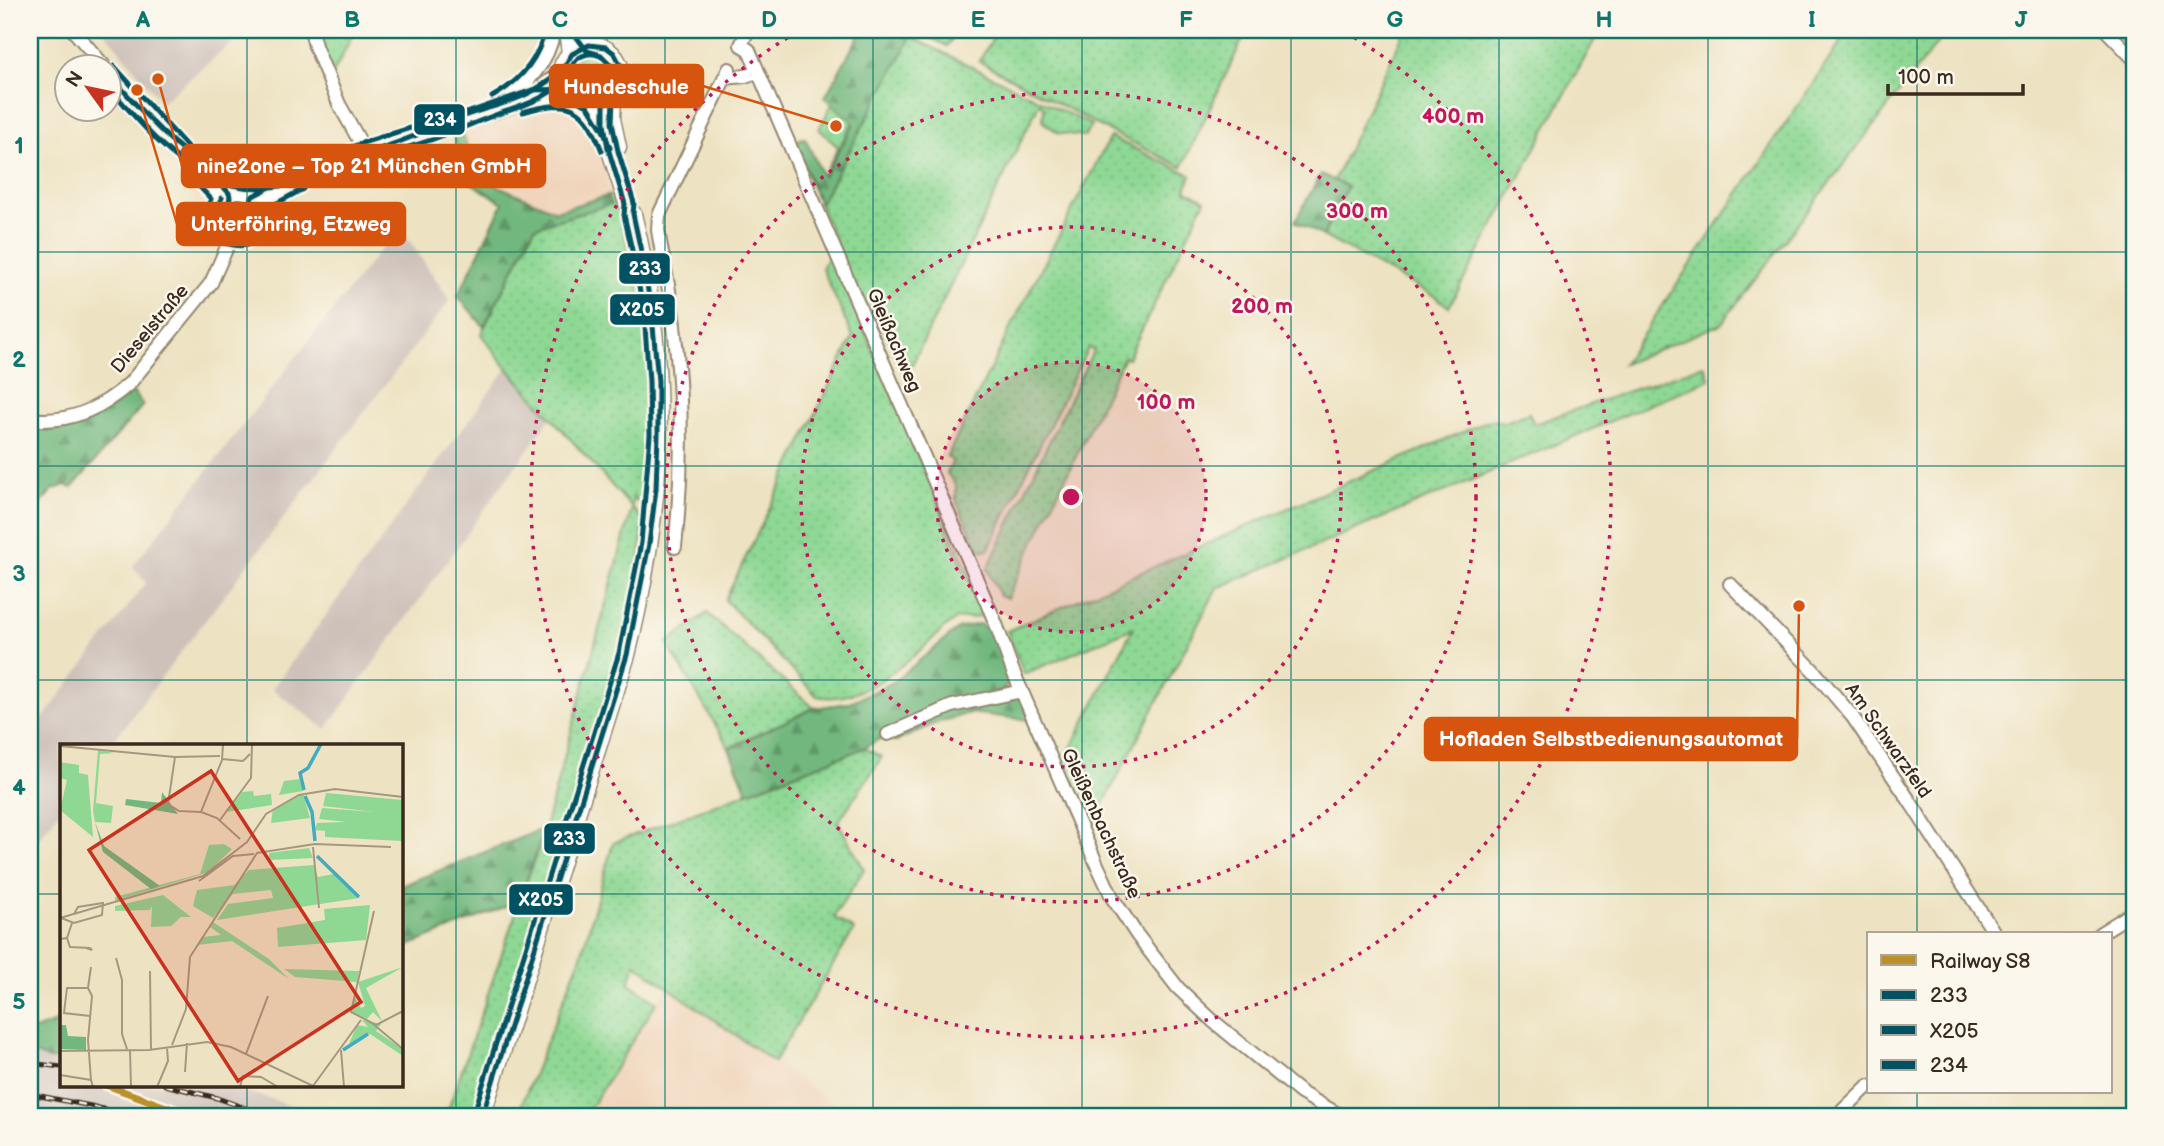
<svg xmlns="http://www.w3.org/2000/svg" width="2164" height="1146" font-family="'Balsamiq Sans',sans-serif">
<defs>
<pattern id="grass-dots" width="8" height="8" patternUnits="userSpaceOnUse" patternTransform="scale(1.75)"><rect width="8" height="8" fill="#8ed894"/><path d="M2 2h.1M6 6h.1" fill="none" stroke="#7bba7f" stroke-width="1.8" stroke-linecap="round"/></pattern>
<pattern id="forest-firs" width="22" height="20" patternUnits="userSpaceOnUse" patternTransform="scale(1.75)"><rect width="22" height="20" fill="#72b87e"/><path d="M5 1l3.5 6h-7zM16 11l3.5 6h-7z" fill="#5f9667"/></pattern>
<pattern id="park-tufts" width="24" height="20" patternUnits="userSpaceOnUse" patternTransform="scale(1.75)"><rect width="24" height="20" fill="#8ed894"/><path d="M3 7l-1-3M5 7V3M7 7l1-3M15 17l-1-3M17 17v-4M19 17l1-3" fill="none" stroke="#7bba7f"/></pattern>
</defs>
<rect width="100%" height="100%" fill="#fbf7ec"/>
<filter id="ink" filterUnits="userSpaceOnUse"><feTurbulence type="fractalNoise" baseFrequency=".0143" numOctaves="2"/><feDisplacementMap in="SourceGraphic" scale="14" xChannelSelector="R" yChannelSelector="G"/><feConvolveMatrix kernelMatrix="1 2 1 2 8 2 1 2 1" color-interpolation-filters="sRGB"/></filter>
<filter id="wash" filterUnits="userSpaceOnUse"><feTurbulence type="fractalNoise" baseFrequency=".00686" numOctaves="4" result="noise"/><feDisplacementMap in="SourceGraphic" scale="28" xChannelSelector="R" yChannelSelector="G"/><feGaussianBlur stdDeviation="1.57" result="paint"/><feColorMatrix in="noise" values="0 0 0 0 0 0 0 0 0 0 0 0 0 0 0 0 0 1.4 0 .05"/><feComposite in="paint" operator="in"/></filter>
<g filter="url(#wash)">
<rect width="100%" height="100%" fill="#ede2c1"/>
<path fill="#f0d5bc" d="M 551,103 L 590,119 L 597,132 L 613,195 L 556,211 L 477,177 L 462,132 L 521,106 Z
M 668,986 L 850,1116 L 585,1116 Z"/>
<path fill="#cec1b9" d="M 103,30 L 247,30 L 162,102 Z
M 399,226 L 450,300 L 110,745 L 61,745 L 61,809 L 30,851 L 30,735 L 146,583 L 133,566 Z
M 507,368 L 552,416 L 326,729 L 272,689 Z
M 30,1052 L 49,1059 L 61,1059 L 61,1085 L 221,1085 L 272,1099 L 311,1116 L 30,1116 Z"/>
<path fill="url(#grass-dots)" stroke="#648159" stroke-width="2" d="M 315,30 L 355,30 L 332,76 Z
M 915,30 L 958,30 L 947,46 Z
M 998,30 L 1247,30 L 1182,167 L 1113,133 L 979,61 Z
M 1405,30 L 1600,30 L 1449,307 L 1436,297 L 1323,236 L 1347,187 L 1334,180 Z
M 1849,30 L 1947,30 L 1721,324 L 1623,364 Z
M 2112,30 L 2134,30 L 2134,53 Z
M 903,33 L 1091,125 L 1085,136 L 1059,133 L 1043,122 L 1044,107 L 1039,104 L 906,377 L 879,321 L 873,332 L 793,142 L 802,138 L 822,177 Z
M571 74a21 21 0 1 1 42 0a21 21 0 1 1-42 0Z
M 1110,137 L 1191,175 L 1186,190 L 1205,200 L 1128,358 L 1124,357 L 1007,598 L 1000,596 L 987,570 L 1094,349 L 1088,348 L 988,550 L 978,550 L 956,500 L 956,486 L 947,473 L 953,461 L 947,457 L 1011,327 Z
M 613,195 L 617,203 L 637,284 L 643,297 L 647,323 L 653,446 L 647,508 L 633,497 L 632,508 L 644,521 L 636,593 L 620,654 L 475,1116 L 446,1116 L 545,828 L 632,508 L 507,368 L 481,334 L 535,227 L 610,204 L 607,196 Z
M224 216a14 14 0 1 1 28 0a14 14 0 1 1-28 0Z
M 831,253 L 986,613 C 977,621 965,616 955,620 C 945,626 935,637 926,645 C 898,670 857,705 817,696 L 725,600 L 853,337 L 822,268 Z
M 1704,365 L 1710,379 L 1217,588 L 1088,833 L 1059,771 L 1133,628 L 1024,674 L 1007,631 L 1490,420 L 1505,422 L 1529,413 L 1534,424 Z
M 707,613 L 814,708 L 729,748 L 667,643 Z
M 864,748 L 882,757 L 838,822 L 864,869 L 834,917 L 854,930 L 774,1062 L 635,964 L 629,983 L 657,1002 L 585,1116 L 517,1116 L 581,956 L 613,843 Z"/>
<path fill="url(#forest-firs)" stroke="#56714e" stroke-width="2" d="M 862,30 L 896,30 L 910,40 L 820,204 L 794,143 L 805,138 L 823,177 L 854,124 L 825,97 Z
M 462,132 L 477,177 L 556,211 L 607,196 L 611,204 L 535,227 L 484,327 L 458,296 L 503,203 L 470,182 L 453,135 Z
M 1321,174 L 1347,187 L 1323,236 L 1295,221 Z
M 133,392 L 143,405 L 72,488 L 65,485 L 52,490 L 30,517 L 30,425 L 61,428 L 99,416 Z
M 979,624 C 1002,630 1006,660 1013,680 L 1003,689 L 1020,695 L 1030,720 L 969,713 L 936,723 L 897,741 L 881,738 L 864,748 L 747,792 L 729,748 L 814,708 L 848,703 L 892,683 L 958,629 Z
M 545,828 L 519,901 L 401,949 L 401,886 Z
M 61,1020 L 61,1059 L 49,1059 L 30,1052 L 30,1028 L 35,1030 Z"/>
<path fill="url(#park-tufts)" stroke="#648159" stroke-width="2" d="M 832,104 L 853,122 L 839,148 L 819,129 Z"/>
</g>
<g filter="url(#ink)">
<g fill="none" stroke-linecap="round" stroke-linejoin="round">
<g stroke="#948670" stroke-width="16">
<path id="minor" d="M 73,30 L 104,66
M 311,30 L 315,46 L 339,104 L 365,151
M 748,30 L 741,45 L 749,50 L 768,95 L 996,624 L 1012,669 L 1094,858 L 1112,897 L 1137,935 L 1178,988 L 1213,1021 L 1301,1093 L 1341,1116
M 2106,30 L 2134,59
M 108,72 L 169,141
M 724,78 L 745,76 L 757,72
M 520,97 L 542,86 L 561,72
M 499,104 C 527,84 548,65 554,30
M 164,136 C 229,181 234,189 314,168
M 182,155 L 222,198
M215 215a23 23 0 1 1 46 0a23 23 0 1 1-46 0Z
M 258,203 L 337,162 L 365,151 L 439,128 L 460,124 L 534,99 L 571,98
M 30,419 C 69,424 101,409 130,383 L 211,283 L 231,238
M 675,547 C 683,474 683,400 674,326 C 671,294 663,262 658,230 L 659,215 L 729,69
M 1730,584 L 1813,670 L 1852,716 L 1909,800 L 1995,934
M 888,734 L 952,706 L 1022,691
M 2099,934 L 2134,912
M 1837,1116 L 1868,1086"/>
</g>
<g stroke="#948670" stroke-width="19">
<path id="major" d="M 567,30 L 570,53
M 582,30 L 593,44
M561 75a30 30 0 1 1 60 0a30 30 0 1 1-60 0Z
M 613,97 L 612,119 L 618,147
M 482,1116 L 627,655 C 665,504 671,366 633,214 L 628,206 L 604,132 L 588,106"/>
</g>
<use href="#minor" stroke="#fff" stroke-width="12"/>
<use href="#major" stroke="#fff" stroke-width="16"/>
<g stroke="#3b2a1e" stroke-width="5">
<path id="rail" d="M 30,1063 L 61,1067
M 165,1085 L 217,1098 L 268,1116
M 30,1094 L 91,1106 L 130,1116
M 30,1108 L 90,1116"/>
</g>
<use href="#rail" stroke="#fbf7ec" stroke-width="2.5" stroke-dasharray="8" stroke-linecap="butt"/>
<g stroke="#fbf7ec" stroke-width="10">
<path id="bus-1" d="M 108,73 C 144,113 180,161 234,177 C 279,191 414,137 459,118 C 481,109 504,105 525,95 C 538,89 550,80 561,72
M 571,98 L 588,106 L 604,132 L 610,148
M 222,198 C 220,202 215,209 214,213 C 210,240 258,247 261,220 C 262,215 259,208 258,203
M 482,1116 L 627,655 L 649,544 L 656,489 L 658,435 L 658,381 L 653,326 L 645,270 L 633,214 L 634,203 L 618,151 L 612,123 L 613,98 L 621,78 L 622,68 L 614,53 L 606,47 L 589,45 L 572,54 L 561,72"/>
</g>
<g stroke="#fbf7ec" stroke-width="10">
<path id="bus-2" d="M 108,86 C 137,119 166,156 205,176 C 260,203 315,178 368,159 C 392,151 416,146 439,137 C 459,130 478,121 498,114 C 521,107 547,98 564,81 C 571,73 571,61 582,56 C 594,50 607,57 612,69 L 604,102 L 604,124 L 608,148 L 625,204 L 624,215 L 637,272 L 645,327 L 649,381 L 650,435 L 641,543 L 619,653 L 474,1113
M 523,112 C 572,98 584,106 602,151
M 182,168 L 211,199 C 184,252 279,266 268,208 L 303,189"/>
</g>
<g stroke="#fbf7ec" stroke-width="10">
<path id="bus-3" d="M 114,66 L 229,193 C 233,203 223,210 224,221 C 229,226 233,228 240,228 C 260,228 245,206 253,196 L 333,154 L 362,143 L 436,120 L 458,116 L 532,90 L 572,89 L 589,97 L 601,94 L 612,83 L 612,67 L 601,55 L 587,51 L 575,35
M 492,97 C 519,82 538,61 545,30"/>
</g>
<use href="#bus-1" stroke="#005262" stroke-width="5"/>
<use href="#bus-2" stroke="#005262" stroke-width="5"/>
<use href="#bus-3" stroke="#005262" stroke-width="5"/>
<g stroke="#fbf7ec" stroke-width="12">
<path id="rail-1" d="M 106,1085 L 191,1116"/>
</g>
<use href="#rail-1" stroke="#ba902c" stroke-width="7"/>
</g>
</g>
<path fill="none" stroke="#0f766e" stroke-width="2" stroke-opacity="0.55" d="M 247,30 L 247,745M 456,30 L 456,1116M 665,30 L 665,1116M 873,30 L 873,1116M 1082,30 L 1082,1116M 1291,30 L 1291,1116M 1499,30 L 1499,1116M 1708,30 L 1708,1116M 1917,30 L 1917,934M 30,252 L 2134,252M 30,466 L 2134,466M 30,680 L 2134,680M 30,894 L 61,894M 401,894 L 2134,894M 247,1085 L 247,1116M 1917,1092 L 1917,1116"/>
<circle cx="1071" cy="497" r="135" fill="#c2185b" fill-opacity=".12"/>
<g fill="none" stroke="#c2185b" stroke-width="3.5" stroke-dasharray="3.5 7">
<circle cx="1071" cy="497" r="135"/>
<circle cx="1071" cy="497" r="270"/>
<circle cx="1071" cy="497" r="405"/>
<path d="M1345 32A540 540 0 1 1 797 32"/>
</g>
<g text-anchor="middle" stroke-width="5" stroke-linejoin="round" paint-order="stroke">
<g font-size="19" fill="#3b2a1e" stroke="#fbf7ec">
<text transform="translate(149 328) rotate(-50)" y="7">Dieselstraße</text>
<text transform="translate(895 340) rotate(67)" y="7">Gleißachweg</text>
<text transform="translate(1889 740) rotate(55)" y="7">Am Schwarzfeld</text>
<text transform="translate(1102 823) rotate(65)" y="7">Gleißenbachstraße</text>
</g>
</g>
<g transform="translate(60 744)">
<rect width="343" height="343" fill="#ede2c1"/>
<path d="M 38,6 L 54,9 L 40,10 L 36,59 L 53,62 L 51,79 L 35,78 L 33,67 ZM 0,18 L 19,21 L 19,29 L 28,31 L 33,93 L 0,66 L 7,36 L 0,34 ZM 240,35 L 243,47 L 219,51 L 224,37 ZM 193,47 L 194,52 L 211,50 L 212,61 L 166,68 L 182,48 ZM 266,49 L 343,56 L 342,97 L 265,93 L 265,87 L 255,86 L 257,79 L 286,78 L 259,75 L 262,64 L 315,68 L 263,62 ZM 243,50 L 250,74 L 211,79 L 213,65 ZM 164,100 L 172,105 L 149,128 L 55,157 L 55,153 L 140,130 L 149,101 ZM 249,104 L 253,114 L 209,116 L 209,109 ZM 254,121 L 258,133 L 274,130 L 299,154 L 157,176 L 168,160 L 213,154 L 211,146 L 173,150 L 153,174 L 133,162 L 137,146 L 174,141 L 189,126 ZM 103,151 L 131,173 L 121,173 L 111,182 L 91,183 L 92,162 L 90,166 L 55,167 L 55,162 ZM 310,161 L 306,196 L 218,203 L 217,184 L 265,176 L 264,165 ZM 153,178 L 209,215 L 229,235 L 172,197 L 137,201 L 142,193 L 161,191 L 150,183 ZM 343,223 L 306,244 L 322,277 L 313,268 L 307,275 L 292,269 L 294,252 L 301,264 L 305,262 L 298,238 ZM 224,225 L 299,227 L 297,238 L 235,233 ZM 302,276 L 321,280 L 316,287 L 343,305 L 343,312 L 310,290 L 289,300 L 297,281 L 308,283 Z" fill="#8ed894"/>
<path d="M 102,48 L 118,70 L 65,61 L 66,55 L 101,59 ZM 35,78 L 44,102 L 100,142 L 91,145 L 43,108 ZM 1,281 L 6,281 L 8,292 L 26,293 L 26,306 L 0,305 Z" fill="#72b87e"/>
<path fill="none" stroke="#41acc1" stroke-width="3.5" d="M 244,46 L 240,29 L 248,24 L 261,0M 245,52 L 252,68 L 255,97M 257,112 L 299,153M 283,306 L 308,290"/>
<path fill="none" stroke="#a69880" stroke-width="2" d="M 163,0 L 162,16 L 141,68 L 157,74 L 180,95M 0,2 L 115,13 L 160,12M 115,13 L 108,60 L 119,67 L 141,68M 162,15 L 183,17 L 190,10M 160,76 L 191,34 L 192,0M 253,103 L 259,164M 139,137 L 173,112 L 194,110M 314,167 L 291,268 L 316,281 L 343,267M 0,174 L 143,132 L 187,98 L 206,70 L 239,51 L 275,45 L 343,53M 1,174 L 14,179 L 42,171 L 43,159 L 18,163 L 14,170M 7,194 L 10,203 L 30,204 L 32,206 L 26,204M 0,195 L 7,194 L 12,179M 56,214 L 62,236 L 62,290 L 67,305M 90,227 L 91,306M 28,244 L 32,252 L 28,296 L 31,336M 28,244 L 7,244 L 4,269 L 30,272M 28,244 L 31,223M 313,280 L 343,305M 112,301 L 126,265 L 130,213 L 197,109 L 255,100 L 331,103M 70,306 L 71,343M 281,306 L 284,343M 0,307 L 89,306 L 147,298 L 171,303 L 253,342 L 301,276M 186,310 L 208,252M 125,328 L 127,299M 0,331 L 31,336 L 33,343M 97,343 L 108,317 L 107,304M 180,343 L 183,332 L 201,333 L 218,343"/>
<path fill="#c8321e" fill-opacity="0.15" stroke="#c8321e" stroke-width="3.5" d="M 151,27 L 301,258 L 178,337 L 29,106 Z"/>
<rect width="343" height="343" fill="none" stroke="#3b2a1e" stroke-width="3.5"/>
</g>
<circle cx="1071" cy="497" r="10" fill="#c2185b" stroke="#fbf7ec" stroke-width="3.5"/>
<g font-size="21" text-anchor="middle" font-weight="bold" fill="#c2185b" stroke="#fbf7ec" stroke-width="5" stroke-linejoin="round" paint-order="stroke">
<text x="1453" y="123">400 m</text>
<text x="1357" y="218">300 m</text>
<text x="1262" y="313">200 m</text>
<text x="1166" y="409">100 m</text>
</g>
<path fill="none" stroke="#d7540e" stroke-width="2.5" d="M836 126L703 86M158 79L182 166M137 90L177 224M1799 606L1797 739"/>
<g fill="#d7540e" stroke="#fbf7ec" stroke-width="2.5">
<circle cx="836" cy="126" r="7"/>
<circle cx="158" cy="79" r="7"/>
<circle cx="137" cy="90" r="7"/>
<circle cx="1799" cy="606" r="7"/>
</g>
<g fill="#d7540e" stroke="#d7540e" stroke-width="2.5">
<rect x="550" y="65" width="153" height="42" rx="7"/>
<rect x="182" y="145" width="363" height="42" rx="7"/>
<rect x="177" y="203" width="228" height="42" rx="7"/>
<rect x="1425" y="718" width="372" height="42" rx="7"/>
</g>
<g font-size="21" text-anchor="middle" font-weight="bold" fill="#fff">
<text x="626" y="94">Hundeschule</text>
<text x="364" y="173">nine2one – Top 21 München GmbH</text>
<text x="291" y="231">Unterföhring, Etzweg</text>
<text x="1611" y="746">Hofladen Selbstbedienungsautomat</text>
</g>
<g stroke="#fbf7ec" stroke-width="2.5">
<rect x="413" y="103" width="53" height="33" rx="7" fill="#005262"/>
<rect x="618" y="252" width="53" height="33" rx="7" fill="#005262"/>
<rect x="609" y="293" width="67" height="33" rx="7" fill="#005262"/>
<rect x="543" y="822" width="53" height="33" rx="7" fill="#005262"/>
<rect x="508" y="883" width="66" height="33" rx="7" fill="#005262"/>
</g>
<g font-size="19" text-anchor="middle" font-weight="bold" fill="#fff">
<text x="440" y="126">234</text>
<text x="645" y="275">233</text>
<text x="642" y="316">X205</text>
<text x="569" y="845">233</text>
<text x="541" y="906">X205</text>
</g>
<rect width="2164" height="1146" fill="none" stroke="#fbf7ec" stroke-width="77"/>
<rect x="1867" y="932" width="245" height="161" fill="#fbf7ec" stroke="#aea59a" stroke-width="2"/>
<rect x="1881" y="955" width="35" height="10" fill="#ba902c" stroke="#aea59a" stroke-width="2"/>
<text x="1930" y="968" font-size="21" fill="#3b2a1e">Railway S8</text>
<rect x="1881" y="990" width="35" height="10" fill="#005262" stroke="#aea59a" stroke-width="2"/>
<text x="1930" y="1002" font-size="21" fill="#3b2a1e">233</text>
<rect x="1881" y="1025" width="35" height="10" fill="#005262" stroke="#aea59a" stroke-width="2"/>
<text x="1930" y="1038" font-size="21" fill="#3b2a1e">X205</text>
<rect x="1881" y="1060" width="35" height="10" fill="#005262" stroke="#aea59a" stroke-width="2"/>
<text x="1930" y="1072" font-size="21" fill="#3b2a1e">234</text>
<g transform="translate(88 88) rotate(303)"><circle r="33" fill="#fbf7ec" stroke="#aea59a" stroke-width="2"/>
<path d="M0-5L12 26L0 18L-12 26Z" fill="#c8321e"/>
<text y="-10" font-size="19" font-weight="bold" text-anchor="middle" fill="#3b2a1e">N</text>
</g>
<path d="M1888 84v10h135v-10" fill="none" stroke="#3b2a1e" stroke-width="3.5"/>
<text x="1898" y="84" font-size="21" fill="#3b2a1e" stroke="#fbf7ec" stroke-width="5" paint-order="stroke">100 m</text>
<rect x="38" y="38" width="2088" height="1070" fill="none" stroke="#0f766e" stroke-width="2.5"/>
<g font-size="23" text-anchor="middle" font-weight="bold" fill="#0f766e">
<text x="143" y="27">A</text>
<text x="352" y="27">B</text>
<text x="560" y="27">C</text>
<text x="769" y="27">D</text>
<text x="978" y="27">E</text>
<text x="1186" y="27">F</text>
<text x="1395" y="27">G</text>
<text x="1604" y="27">H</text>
<text x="1812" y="27">I</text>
<text x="2021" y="27">J</text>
<text x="19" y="153">1</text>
<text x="19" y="367">2</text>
<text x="19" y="581">3</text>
<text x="19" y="795">4</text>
<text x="19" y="1009">5</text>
</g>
</svg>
